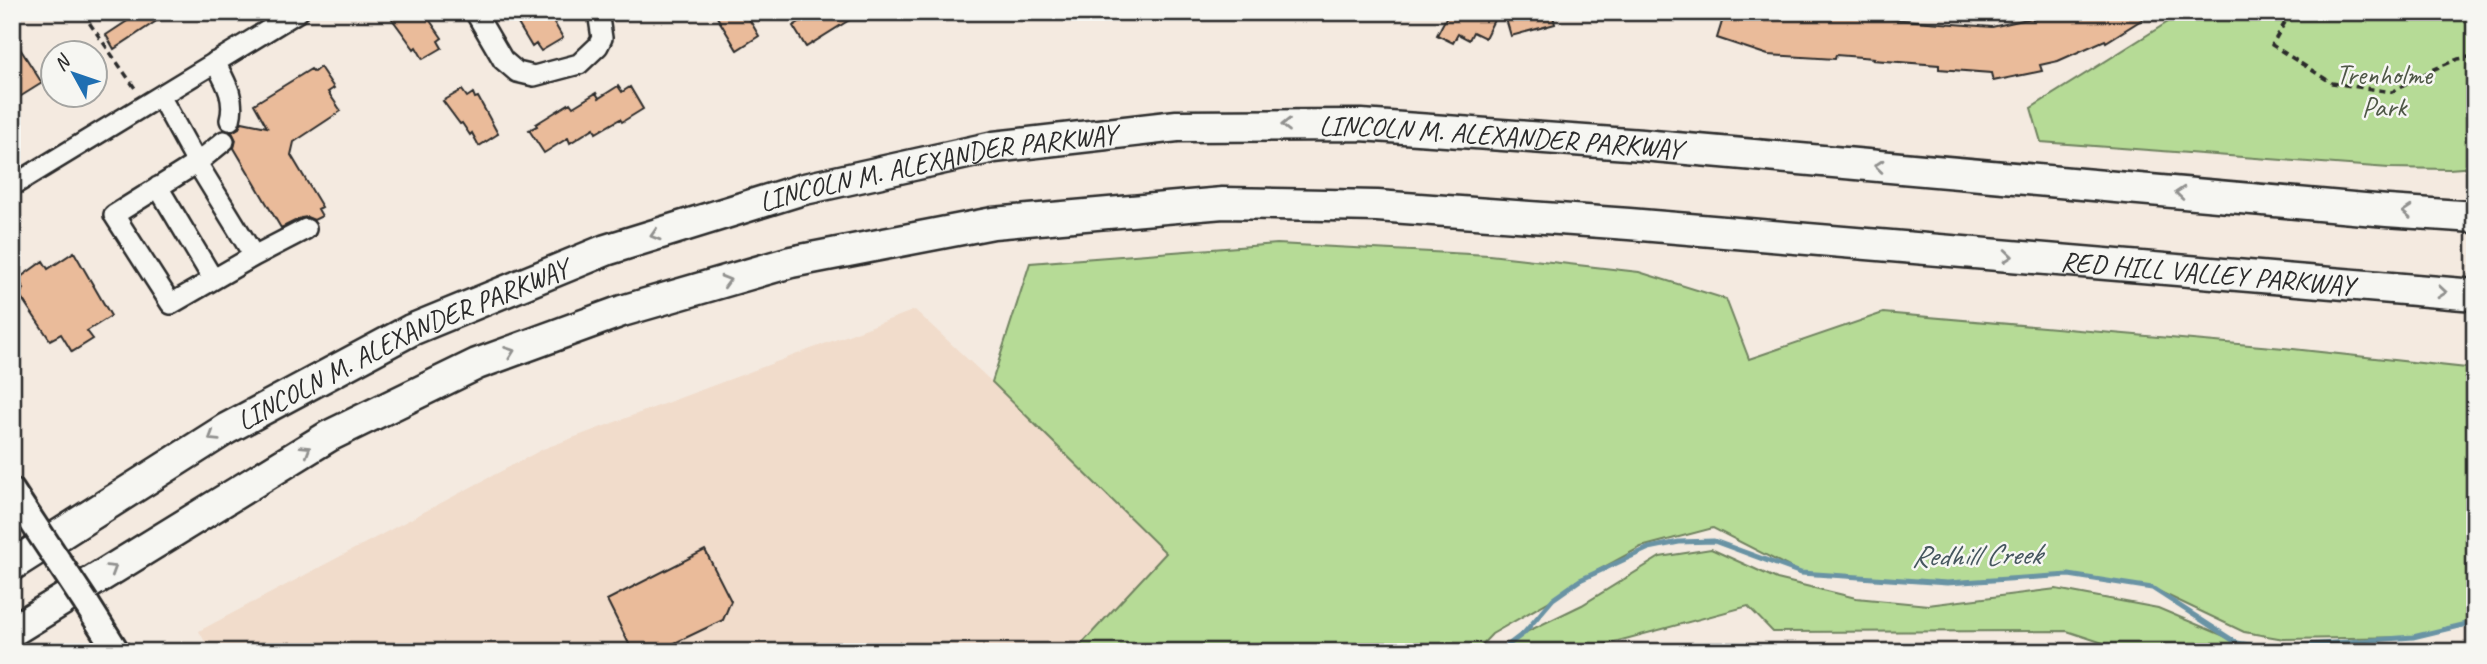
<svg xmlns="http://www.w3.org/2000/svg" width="2487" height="664" font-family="Caveat,sans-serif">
<rect width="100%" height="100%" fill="#f4eae0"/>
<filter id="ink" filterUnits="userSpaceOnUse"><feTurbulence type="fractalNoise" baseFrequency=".0143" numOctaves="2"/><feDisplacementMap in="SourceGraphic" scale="14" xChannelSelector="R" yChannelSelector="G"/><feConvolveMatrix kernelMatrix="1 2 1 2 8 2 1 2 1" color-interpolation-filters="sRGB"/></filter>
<g filter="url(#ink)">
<path fill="#f1dccb" d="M 915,310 L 992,382 L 1166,553 L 1074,652 L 211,652 L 199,631 L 543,449 Z"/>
<path fill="#b6db96" stroke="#708360" stroke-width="2" d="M 2184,12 L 2475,12 L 2475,167 L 2449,169 L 2389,168 L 2041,142 L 2031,108 Z
M 1277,244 L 1489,255 L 1639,272 L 1726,299 L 1749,359 L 1883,313 L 2284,348 L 2475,369 L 2475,622 L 2413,637 L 2284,639 L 2244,632 L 2152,588 L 2069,575 L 1947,583 L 1801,573 L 1713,528 L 1641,547 L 1580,580 L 1553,599 L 1492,634 L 1475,652 L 1074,652 L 1166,553 L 992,382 L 1030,263 Z
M 1711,549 L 1777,579 L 1856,598 L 1928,605 L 2056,589 L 2158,608 L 2262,652 L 2130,652 L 2067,631 L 1773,632 L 1748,606 L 1577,652 L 1499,652 L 1524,633 L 1582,605 L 1660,557 Z"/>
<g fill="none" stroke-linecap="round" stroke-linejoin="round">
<path stroke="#6993a4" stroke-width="5" d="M 1499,652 L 1524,633 L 1553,599 L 1580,580 L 1649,548 L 1679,542 L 1714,541 L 1801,573 L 1947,583 L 2069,575 L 2152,588 L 2237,643 L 2269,648 L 2413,637 L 2475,622"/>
</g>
<path fill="#eabb9a" stroke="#2b2b2b" stroke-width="2" d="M 141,12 L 170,12 L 114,49 L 106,35 Z
M 387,12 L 424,12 L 442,38 L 438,41 L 442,48 L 423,59 L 416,47 L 414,49 Z
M 511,12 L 548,12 L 563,38 L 541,51 L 536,44 L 532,47 Z
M 714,12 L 745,12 L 759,36 L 737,50 Z
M 796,12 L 862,12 L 806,47 L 793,26 L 801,21 Z
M 1449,12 L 1498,12 L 1485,38 L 1473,32 L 1469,40 L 1458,34 L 1453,43 L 1437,35 Z
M 1504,12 L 1552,12 L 1555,24 L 1511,36 Z
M 1725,12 L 1801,12 L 1992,27 L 2032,18 L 2033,20 L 2053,12 L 2154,12 L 2106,42 L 2105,40 L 2058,61 L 2040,65 L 2042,71 L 1993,81 L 1991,73 L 1939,69 L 1939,65 L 1873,60 L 1874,58 L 1836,55 L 1835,59 L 1768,55 L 1717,38 Z
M 12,36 L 42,83 L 18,98 L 12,89 Z
M 320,67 L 334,88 L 328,92 L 341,111 L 294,142 L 291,155 L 322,207 L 318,209 L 322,216 L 314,220 L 307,217 L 301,218 L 281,228 L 234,148 L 236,140 L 232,132 L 239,128 L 242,122 L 267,127 L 254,104 L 311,69 L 314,72 Z
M 618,86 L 622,92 L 630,87 L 643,109 L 622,122 L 620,119 L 596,133 L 594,128 L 570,143 L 568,138 L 544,153 L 529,130 L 537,126 L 536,124 L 570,103 L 573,107 L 596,93 L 599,98 Z
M 462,90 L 467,97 L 473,93 L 475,98 L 478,97 L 498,134 L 479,146 L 472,133 L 470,135 L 462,123 L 460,124 L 443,101 Z
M 74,252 L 111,316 L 87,331 L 93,339 L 72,352 L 61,334 L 50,340 L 19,294 L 24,289 L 18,279 L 43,261 L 48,269 Z
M 705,550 L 731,601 L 723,620 L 656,652 L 633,652 L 607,600 Z"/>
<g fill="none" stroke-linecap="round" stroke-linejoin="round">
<g stroke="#2b2b2b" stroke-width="24">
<path id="minor" d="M 475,12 L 503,60 L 517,72 L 534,76 L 579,64 L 598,46 L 602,38 L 598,12
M 215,62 C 225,81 236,98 230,120
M 160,96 L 197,163 L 114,215 L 171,304 L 254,256 L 306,229
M 224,141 L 197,163 L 254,256
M 12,186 L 298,12
M 158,187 L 213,279"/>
</g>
<g stroke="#2b2b2b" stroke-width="30">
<path id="major" d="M 12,491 L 29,517
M 86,603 L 117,652"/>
</g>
<g stroke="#2b2b2b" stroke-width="35">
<g id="highway">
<path id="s1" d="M 12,565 L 226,429 L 411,330 L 606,250 L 800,190 L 994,147 L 1177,126 L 1361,125 L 1642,145 L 2387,211 L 2475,217"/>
<path id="s2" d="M 12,631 L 329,436 L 477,364 L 622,311 L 791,262 L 993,223 L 1223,203 L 1377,206 L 1629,224 L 2475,295"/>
</g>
</g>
<path stroke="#2b2b2b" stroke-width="3.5" stroke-dasharray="7 5" stroke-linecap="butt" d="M 86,12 L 86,18 L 137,91
M 2291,12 L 2272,45 L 2332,83 L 2392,92 L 2432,70 L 2458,59 L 2475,56
M 2467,12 L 2475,36"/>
<use href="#minor" stroke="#f6f6f2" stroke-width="19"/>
<use href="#major" stroke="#f6f6f2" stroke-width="24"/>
<use href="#highway" stroke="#f6f6f2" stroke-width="30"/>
<g stroke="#2b2b2b" stroke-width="30" stroke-linecap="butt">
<path id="major-bridge" d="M 29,517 L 86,603"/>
</g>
<use href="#major-bridge" stroke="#f6f6f2" stroke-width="24"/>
</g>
<defs><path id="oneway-chevron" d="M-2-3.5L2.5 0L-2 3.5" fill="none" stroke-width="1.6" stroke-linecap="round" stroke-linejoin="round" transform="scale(1.75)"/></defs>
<g stroke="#90908e">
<use href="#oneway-chevron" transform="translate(1286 125) rotate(180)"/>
<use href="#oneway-chevron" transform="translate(1879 166) rotate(-175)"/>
<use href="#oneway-chevron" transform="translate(2180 193) rotate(-175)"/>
<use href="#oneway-chevron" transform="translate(2407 212) rotate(-176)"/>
<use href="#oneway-chevron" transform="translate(655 235) rotate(163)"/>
<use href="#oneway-chevron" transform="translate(2008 256) rotate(5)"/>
<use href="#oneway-chevron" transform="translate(726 281) rotate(-16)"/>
<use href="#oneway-chevron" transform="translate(2442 292) rotate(5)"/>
<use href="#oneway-chevron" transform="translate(510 352) rotate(-20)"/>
<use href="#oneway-chevron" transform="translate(213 437) rotate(148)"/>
<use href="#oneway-chevron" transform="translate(306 450) rotate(-32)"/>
<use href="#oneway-chevron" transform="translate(112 569) rotate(-32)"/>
</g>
</g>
<g text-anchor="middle" stroke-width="5" stroke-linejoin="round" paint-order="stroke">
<g font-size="28" fill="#4e5746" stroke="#f6f6f2">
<text x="2384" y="84">Trenholme<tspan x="2384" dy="32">Park</tspan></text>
</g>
<g font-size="28" fill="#2b2b2b" stroke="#f6f6f2">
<text dy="10" stroke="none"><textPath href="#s1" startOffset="1584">LINCOLN M. ALEXANDER PARKWAY</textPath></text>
<text dy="10" stroke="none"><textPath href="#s1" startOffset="1017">LINCOLN M. ALEXANDER PARKWAY</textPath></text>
<text dy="10" stroke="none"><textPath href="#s2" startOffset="2291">RED HILL VALLEY PARKWAY</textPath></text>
<text dy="10" stroke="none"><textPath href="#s1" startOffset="450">LINCOLN M. ALEXANDER PARKWAY</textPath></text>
</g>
<g font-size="30" font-style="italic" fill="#45565e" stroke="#f6f6f2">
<text transform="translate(1976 555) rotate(-1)" y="10">Redhill Creek</text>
</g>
</g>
<rect width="2487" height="664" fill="none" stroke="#f6f6f2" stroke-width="42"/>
<rect x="21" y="21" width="2445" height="622" fill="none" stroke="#2b2b2b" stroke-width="2.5" filter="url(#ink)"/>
<g transform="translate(74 74) rotate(310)"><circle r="33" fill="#f6f6f2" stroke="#a5a5a2" stroke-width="2"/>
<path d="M0-5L12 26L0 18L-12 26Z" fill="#1f6fb2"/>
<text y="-10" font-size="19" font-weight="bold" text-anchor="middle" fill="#2b2b2b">N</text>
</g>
</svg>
